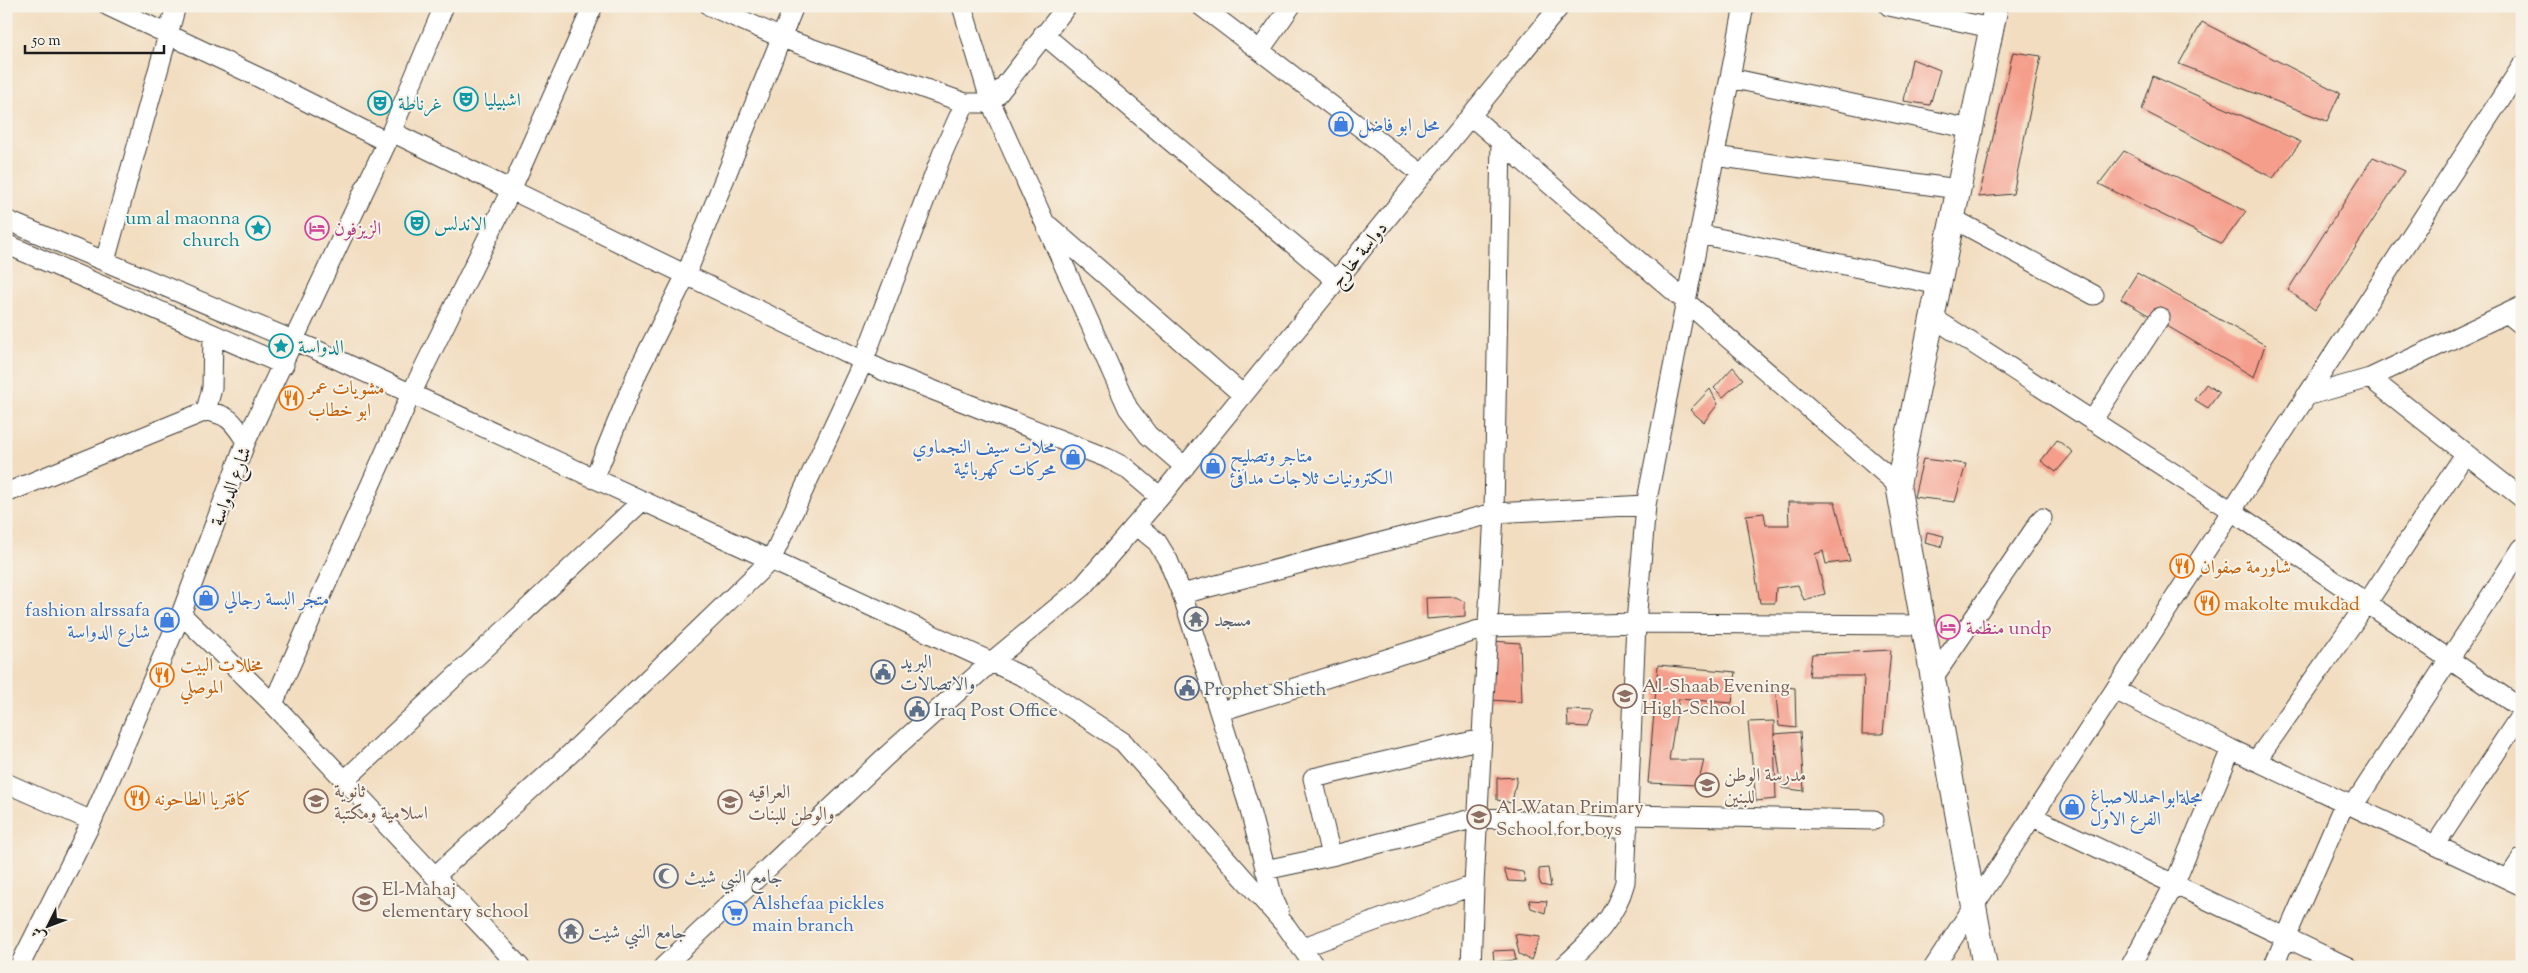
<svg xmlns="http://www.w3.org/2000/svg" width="2528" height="973" font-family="'Sorts Mill Goudy',Amiri,serif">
<rect width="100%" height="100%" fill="#f7f3e8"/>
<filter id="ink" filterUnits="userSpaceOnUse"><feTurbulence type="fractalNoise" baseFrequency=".02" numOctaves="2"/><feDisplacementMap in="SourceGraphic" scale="10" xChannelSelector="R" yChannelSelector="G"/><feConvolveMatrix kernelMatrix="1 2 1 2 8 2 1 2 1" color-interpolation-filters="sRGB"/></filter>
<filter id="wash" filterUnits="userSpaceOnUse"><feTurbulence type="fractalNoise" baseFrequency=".0096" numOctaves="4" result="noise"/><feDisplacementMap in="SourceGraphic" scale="20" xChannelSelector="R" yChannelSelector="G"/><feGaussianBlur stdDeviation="1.12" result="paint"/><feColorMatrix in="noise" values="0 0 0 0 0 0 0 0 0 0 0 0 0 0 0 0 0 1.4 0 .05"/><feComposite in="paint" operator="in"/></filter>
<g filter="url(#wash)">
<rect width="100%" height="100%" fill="#f2ddc0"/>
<g id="blocks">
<path fill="#f59e8c" d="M 2202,22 L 2340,93 L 2327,121 L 2179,64 Z
M 2013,52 L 2041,56 L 2013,194 L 1979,197 Z
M 1912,59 L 1940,70 L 1930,105 L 1904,101 Z
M 2153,76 L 2301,142 L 2273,178 L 2142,110 Z
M 2124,151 L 2246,211 L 2222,244 L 2099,184 Z
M 2373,157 L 2405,171 L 2315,310 L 2288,290 Z
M 2137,273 L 2265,345 L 2254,377 L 2121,299 Z
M 1733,367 L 1743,379 L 1723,397 L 1714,388 Z
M 2206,384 L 2219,393 L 2208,408 L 2195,400 Z
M 1710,389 L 1718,404 L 1704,422 L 1690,410 Z
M 2057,440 L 2073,452 L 2056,472 L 2041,461 Z
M 1923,459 L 1966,464 L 1955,502 L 1914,497 Z
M 1788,502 L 1835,502 L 1850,561 L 1826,564 L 1823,551 L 1815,554 L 1825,594 L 1804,600 L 1798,585 L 1776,588 L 1775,603 L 1760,603 L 1746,515 L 1764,513 L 1766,525 L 1789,525 Z
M 1927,532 L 1944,536 L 1941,547 L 1925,543 Z
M 1456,597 L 1465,602 L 1465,616 L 1427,619 L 1426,598 Z
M 1492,641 L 1520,643 L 1522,702 L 1490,700 Z
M 1891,650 L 1883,734 L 1862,734 L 1864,676 L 1809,676 L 1812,654 Z
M 1658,665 L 1736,672 L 1732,703 L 1679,699 L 1669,760 L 1704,760 L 1698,785 L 1648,783 Z
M 1775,686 L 1795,688 L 1796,728 L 1779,726 Z
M 1567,710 L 1595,711 L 1588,727 L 1568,726 Z
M 1774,721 L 1774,734 L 1800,732 L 1804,791 L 1782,788 L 1774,734 L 1776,799 L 1756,801 L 1748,722 Z
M 1517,777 L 1512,803 L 1497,800 L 1497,778 Z
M 1548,868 L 1551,887 L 1541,885 L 1539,879 L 1539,869 Z
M 1504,869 L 1523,872 L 1526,882 L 1508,881 Z
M 1529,900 L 1547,901 L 1545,913 L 1531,908 Z
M 1515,934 L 1540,937 L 1531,960 L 1519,954 Z
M 1514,950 L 1516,960 L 1494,962 L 1493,951 Z"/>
</g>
</g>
<g filter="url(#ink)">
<use href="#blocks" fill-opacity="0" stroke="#3c3935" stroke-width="1"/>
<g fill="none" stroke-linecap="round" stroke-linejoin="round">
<g stroke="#3c3935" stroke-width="21">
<path id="minor" d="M 108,6 L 256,76 L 387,142
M 710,6 L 782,38 L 965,103 L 991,103 L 1067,6
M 962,6 L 991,103 L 1128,408 L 1148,435 L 1185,467
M 1201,6 L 1423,175
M 1889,6 L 1991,28
M 1043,34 L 1337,281
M 1260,50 L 1291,6
M 1730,78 L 1971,129
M 1471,116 L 1898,485
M 392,132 L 884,371 L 1107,458 L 1126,468 L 1160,497
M 1714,156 L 1958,189
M 1952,218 L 2094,295
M 6,220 L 321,352 L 1026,678 L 1123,742 L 1286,926 L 1315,967
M 1049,226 L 1243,395
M 1699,234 L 1939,285
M 6,244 L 284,365
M 105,261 L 176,6
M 2507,313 L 2522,325
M 1932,317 L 2232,511 L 2522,709
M 2370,378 L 2522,498
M 2306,396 L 2370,378 L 2522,306
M 206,411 L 212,388 L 213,334
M 2092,421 L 2160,317
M 594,479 L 638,371 L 686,275 L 794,6
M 6,493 L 206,411 C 230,415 233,422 246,441
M 1136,525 L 1157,542 L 1168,560 L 1182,594 L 1248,803 L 1273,898 L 1279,911
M 1182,594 L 1494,513 L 1646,505
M 181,614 L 273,704 L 520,967
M 1933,678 L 2042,518
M 2115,690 L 2231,749 L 2522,886
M 273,704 L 411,394 L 511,190 L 593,6
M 1221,711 L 1488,627 L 1636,623 L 1924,625
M 2256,761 L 2367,603 L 2465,454
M 344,781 L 642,501
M 6,783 L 92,821
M 2353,806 L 2522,548
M 1629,815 L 1874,820
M 2033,817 L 2348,967
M 2436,844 L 2522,713
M 1331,856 L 1313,778 L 1482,739
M 1265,870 L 1331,856 L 1479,817 L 1628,829
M 435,876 L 570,754 L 771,560 L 863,362 L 943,152 L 965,103
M 2508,879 L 2522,858
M 1301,948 L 1474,885
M 19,967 L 92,821 L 181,614 L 246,441 L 387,142 L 444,6
M 663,967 L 883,759 L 991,662 L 1082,587 L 1160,497 L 1560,6
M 1471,967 L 1474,885 L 1494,513 L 1501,140
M 1563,967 C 1591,941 1615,920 1625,882 L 1636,623 L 1646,505 L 1744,6
M 1934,967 L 2522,66
M 2130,967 L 2174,885 L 2231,749
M 2273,967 L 2345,802"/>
</g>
<g stroke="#3c3935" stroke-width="26">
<path id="major" d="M 1985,967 L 1898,485 L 1996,6"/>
</g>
<use href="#minor" stroke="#fff" stroke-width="19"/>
<use href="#major" stroke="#fff" stroke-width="24"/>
</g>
</g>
<defs>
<g id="theatre-ring" transform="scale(1.25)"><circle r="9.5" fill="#f7f3e8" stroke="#0f9aa8" stroke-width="1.5"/><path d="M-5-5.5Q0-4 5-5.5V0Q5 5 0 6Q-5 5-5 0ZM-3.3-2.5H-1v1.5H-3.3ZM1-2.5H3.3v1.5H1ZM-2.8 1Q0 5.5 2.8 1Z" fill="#0f9aa8"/></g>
<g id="shop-ring" transform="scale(1.25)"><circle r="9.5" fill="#f7f3e8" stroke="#3f7fe0" stroke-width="1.5"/><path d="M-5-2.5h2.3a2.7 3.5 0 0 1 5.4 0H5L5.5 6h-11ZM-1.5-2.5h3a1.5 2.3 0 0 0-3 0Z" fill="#3f7fe0"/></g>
<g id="sight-ring" transform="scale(1.25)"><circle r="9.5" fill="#f7f3e8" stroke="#0f9aa8" stroke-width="1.5"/><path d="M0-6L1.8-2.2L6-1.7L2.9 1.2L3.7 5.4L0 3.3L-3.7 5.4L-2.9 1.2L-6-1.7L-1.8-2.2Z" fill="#0f9aa8"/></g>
<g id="hotel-ring" transform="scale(1.25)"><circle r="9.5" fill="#f7f3e8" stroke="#d1479c" stroke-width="1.5"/><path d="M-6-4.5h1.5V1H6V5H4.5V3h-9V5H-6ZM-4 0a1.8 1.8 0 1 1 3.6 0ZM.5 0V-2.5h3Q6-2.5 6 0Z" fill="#d1479c"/></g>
<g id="restaurant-ring" transform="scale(1.25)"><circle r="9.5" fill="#f7f3e8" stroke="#e8710a" stroke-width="1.5"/><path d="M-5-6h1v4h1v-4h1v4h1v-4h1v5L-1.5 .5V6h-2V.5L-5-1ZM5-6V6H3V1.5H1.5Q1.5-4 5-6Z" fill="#e8710a"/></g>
<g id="temple-ring" transform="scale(1.25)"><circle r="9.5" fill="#f7f3e8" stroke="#6b7280" stroke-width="1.5"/><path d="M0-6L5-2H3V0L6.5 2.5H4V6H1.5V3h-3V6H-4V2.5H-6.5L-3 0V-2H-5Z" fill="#6b7280"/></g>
<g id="civic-ring" transform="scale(1.25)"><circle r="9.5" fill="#f7f3e8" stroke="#5c6f8a" stroke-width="1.5"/><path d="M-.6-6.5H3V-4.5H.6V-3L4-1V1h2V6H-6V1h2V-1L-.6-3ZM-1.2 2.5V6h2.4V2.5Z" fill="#5c6f8a"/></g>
<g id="school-ring" transform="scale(1.25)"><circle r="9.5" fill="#f7f3e8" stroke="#8d6e63" stroke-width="1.5"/><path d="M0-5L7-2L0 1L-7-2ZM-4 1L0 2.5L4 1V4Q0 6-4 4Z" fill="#8d6e63"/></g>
<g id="mosque-ring" transform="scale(1.25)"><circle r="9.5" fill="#f7f3e8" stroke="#6b7280" stroke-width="1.5"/><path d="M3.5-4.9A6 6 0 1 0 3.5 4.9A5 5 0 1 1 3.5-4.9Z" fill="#6b7280"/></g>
<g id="supermarket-ring" transform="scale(1.25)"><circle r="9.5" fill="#f7f3e8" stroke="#3f7fe0" stroke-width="1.5"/><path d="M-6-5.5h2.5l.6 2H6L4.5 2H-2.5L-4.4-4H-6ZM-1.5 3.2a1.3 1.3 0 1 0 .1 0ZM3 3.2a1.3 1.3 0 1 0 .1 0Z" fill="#3f7fe0"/></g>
</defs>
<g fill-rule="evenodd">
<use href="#theatre-ring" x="466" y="99"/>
<use href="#theatre-ring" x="380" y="103"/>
<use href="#shop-ring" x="1341" y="124"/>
<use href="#theatre-ring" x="417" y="223"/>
<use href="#sight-ring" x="258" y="228"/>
<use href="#hotel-ring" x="317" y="228"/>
<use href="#sight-ring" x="281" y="346"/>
<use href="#restaurant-ring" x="291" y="398"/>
<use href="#shop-ring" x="1073" y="457"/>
<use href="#shop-ring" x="1213" y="466"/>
<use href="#restaurant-ring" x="2182" y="566"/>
<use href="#shop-ring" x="206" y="598"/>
<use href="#restaurant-ring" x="2207" y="603"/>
<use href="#temple-ring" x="1196" y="619"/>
<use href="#shop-ring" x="167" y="620"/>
<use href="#hotel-ring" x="1948" y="627"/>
<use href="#civic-ring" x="883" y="672"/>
<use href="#restaurant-ring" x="162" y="675"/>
<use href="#civic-ring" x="1187" y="688"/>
<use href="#school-ring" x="1625" y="696"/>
<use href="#civic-ring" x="917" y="709"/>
<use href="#school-ring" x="1707" y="785"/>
<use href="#restaurant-ring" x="137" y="798"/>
<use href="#school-ring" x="316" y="801"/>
<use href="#school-ring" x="730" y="802"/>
<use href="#shop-ring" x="2072" y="807"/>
<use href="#school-ring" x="1479" y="817"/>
<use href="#mosque-ring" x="666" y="876"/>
<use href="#school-ring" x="365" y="899"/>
<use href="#supermarket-ring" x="735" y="913"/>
<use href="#temple-ring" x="571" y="931"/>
</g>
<g text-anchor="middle" stroke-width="4" stroke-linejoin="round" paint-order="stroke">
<g font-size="19" fill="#0d838f" stroke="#f7f3e8" text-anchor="start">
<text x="484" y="106">اشبيليا</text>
<text x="398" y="110">غرناطة</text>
<text x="240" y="224" text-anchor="end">um al maonna<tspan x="240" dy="22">church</tspan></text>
<text x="434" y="230">الاندلس</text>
<text x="298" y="353">الدواسة</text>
</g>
<g font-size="19" fill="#366cbe" stroke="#f7f3e8" text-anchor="start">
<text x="1358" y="131">محل ابو فاضل</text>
<text x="1056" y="453" text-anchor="end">محلات سيف النجماوي<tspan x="1056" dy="22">محركات كهربائية</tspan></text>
<text x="1230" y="462">متاجر وتصليح<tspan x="1230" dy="22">الكترونيات ثلاجات مدافئ</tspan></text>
<text x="224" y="605">متجر البسة رجالي</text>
<text x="150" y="616" text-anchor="end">fashion alrssafa<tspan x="150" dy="22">شارع الدواسة</tspan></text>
<text x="2090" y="803">مجلةابواحمدللاصباغ<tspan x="2090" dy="22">الفرع الاول</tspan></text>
<text x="752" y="909">Alshefaa pickles<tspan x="752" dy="22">main branch</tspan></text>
</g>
<g font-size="19" fill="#b23c85" stroke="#f7f3e8" text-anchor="start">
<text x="334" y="235">الزيزفون</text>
<text x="1966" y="634">منظمة undp</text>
</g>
<g font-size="19" fill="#1c1c1c" stroke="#f7f3e8">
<text transform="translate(1358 254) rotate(-51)" y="7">دواسة خارج</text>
<text transform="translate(230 486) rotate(-69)" y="7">شارع الدواسة</text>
</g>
<g font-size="19" fill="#c56008" stroke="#f7f3e8" text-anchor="start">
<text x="308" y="394">مشويات عمر<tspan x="308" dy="22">ابو خطاب</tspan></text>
<text x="2200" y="573">شاورمة صفوان</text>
<text x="2224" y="610">makolte mukdad</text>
<text x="180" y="671">مخللات البيت<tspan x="180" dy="22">الموصلي</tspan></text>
<text x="154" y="805">كافتريا الطاحونه</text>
</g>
<g font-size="19" fill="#5b616d" stroke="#f7f3e8" text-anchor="start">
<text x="1214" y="626">مسجد</text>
<text x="684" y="883">جامع النبي شيث</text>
<text x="588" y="938">جامع النبي شيت</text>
</g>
<g font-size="19" fill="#4e5e75" stroke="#f7f3e8" text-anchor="start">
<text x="900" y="668">البريد<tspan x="900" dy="22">والاتصالات</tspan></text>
<text x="1204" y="695">Prophet Shieth</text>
<text x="934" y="716">Iraq Post Office</text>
</g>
<g font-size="19" fill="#785e54" stroke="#f7f3e8" text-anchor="start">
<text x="1642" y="692">Al-Shaab Evening<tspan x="1642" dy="22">High-School</tspan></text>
<text x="1724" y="781">مدرسة الوطن<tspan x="1724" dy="22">للبنين</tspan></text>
<text x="334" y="797">ثانوية<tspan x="334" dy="22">اسلامية ومكتبة</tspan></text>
<text x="748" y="798">العراقيه<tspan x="748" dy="22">والوطن للبنات</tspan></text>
<text x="1496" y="813">Al-Watan Primary<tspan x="1496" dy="22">School for boys</tspan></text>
<text x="382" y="895">El-Mahaj<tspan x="382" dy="22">elementary school</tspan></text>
</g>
</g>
<rect width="2528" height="973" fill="none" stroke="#f7f3e8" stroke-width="25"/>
<g transform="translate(48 926) rotate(228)" stroke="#f7f3e8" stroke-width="4" paint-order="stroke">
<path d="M0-4L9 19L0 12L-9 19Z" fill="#1c1c1c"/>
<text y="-8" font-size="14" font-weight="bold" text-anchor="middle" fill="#1c1c1c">ش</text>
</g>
<path d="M25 45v8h139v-8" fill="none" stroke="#1c1c1c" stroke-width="2.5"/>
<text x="32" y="45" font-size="15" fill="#1c1c1c" stroke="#f7f3e8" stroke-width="4" paint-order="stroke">50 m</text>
</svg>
